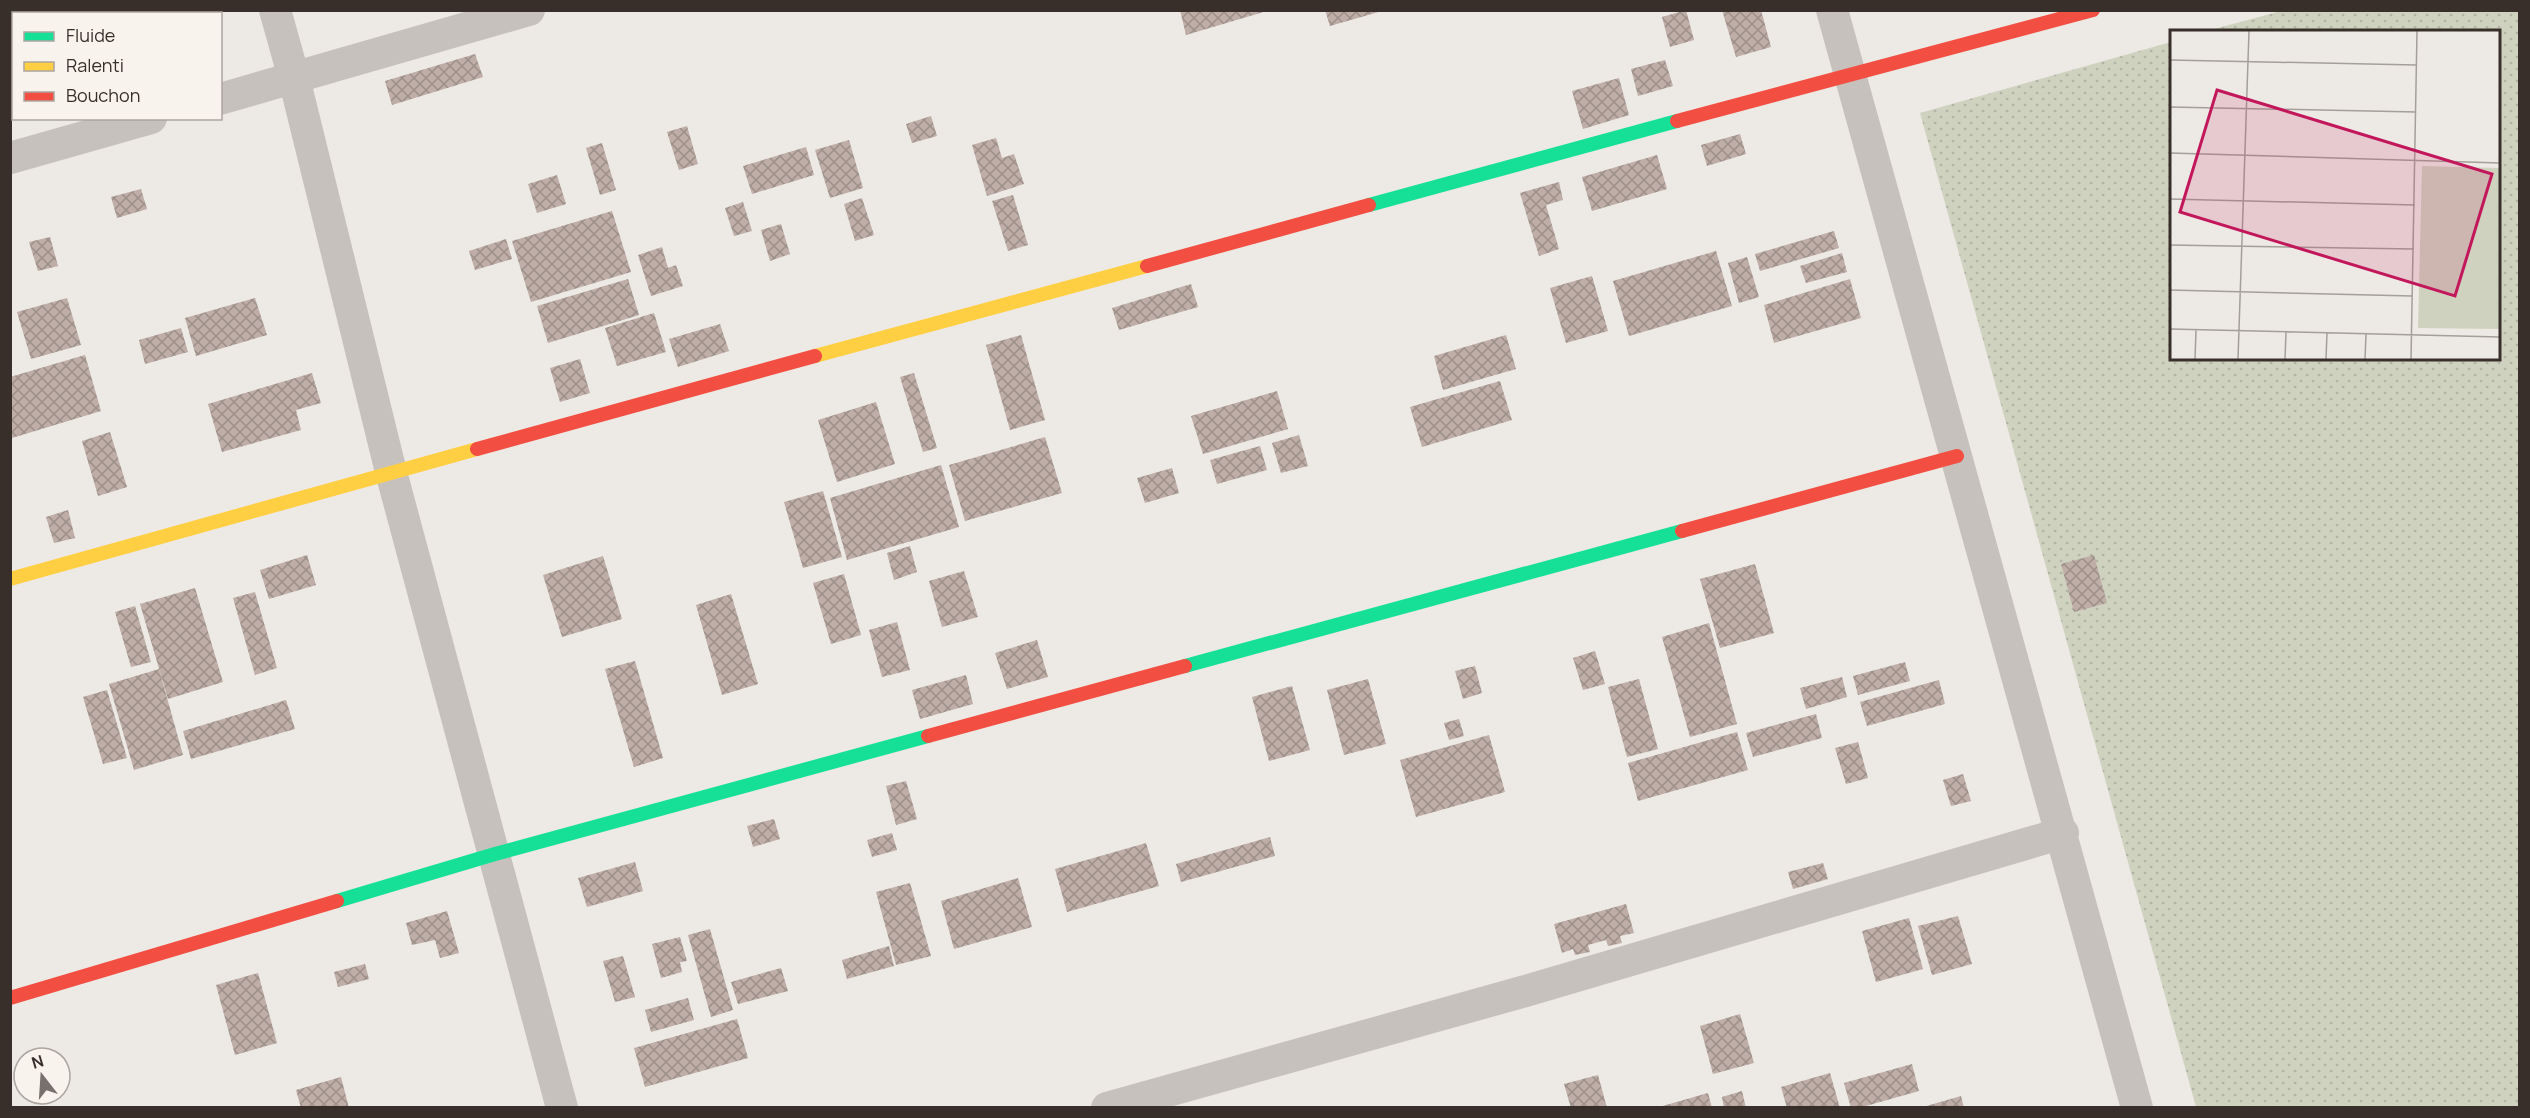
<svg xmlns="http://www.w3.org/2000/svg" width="2530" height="1118" font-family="Manrope,sans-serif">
<defs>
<pattern id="park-dots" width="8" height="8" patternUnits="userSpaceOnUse" patternTransform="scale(1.5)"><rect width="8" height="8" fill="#cfd2bf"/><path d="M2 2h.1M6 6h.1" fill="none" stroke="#b2b5a4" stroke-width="1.8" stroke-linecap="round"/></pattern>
<pattern id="building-cross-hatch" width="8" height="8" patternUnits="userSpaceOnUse" patternTransform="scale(1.5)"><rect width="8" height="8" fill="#bfaea7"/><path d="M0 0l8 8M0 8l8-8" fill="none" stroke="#9c8e88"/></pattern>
</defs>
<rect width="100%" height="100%" fill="#ede9e4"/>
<path fill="url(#park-dots)" d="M 2281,11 L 2519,11 L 2519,1107 L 2196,1107 L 1920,113 L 2171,42 L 2172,358 L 2498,358 L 2498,32 L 2207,31 Z"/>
<path fill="url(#building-cross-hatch)" d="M 1180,10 L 1266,10 L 1267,11 L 1186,35 Z
M 1325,10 L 1382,10 L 1382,11 L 1330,26 Z
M 1686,10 L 1694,40 L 1670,47 L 1662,17 Z
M 1722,10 L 1761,10 L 1771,47 L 1736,57 Z
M 475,54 L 483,77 L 392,105 L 385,81 Z
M 1665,60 L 1673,86 L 1638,96 L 1631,69 Z
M 1619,78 L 1629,115 L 1583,129 L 1572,91 Z
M 931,116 L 937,136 L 912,143 L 906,124 Z
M 687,126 L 698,164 L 679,170 L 667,132 Z
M 1740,134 L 1746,154 L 1707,166 L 1701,145 Z
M 996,138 L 1002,158 L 1014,154 L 1024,184 L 987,196 L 972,145 Z
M 849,140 L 863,188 L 830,198 L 815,150 Z
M 602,143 L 616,190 L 600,195 L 586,148 Z
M 806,147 L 814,175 L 752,194 L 743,166 Z
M 1657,155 L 1667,189 L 1592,211 L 1582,177 Z
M 557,175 L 566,204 L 537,213 L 528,184 Z
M 1559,182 L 1563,200 L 1546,205 L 1559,249 L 1539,256 L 1520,193 Z
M 141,189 L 147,209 L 117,218 L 111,197 Z
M 1013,195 L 1028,245 L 1008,251 L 992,201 Z
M 862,198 L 874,235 L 855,241 L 844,204 Z
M 743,202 L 752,231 L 734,236 L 725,208 Z
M 612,211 L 631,272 L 531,302 L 512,241 Z
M 781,224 L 790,254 L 770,261 L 761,230 Z
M 1834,231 L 1839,248 L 1760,271 L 1755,254 Z
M 50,237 L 58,266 L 38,271 L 29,242 Z
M 506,239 L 512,259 L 475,270 L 469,251 Z
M 662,247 L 668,268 L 676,265 L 683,286 L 651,296 L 638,255 Z
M 1716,251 L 1732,306 L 1629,336 L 1613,281 Z
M 1842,253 L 1847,272 L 1806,283 L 1800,266 Z
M 1747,257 L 1759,297 L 1739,303 L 1728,263 Z
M 1592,276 L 1608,331 L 1566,343 L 1550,288 Z
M 628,279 L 639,315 L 548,343 L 537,306 Z
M 1850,279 L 1861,318 L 1774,343 L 1764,305 Z
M 1191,284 L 1198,307 L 1119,330 L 1112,308 Z
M 67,298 L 81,345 L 31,359 L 17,312 Z
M 255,298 L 267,335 L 196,356 L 185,318 Z
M 654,313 L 666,352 L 617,366 L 605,328 Z
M 720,324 L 729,351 L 678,367 L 669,339 Z
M 181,328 L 188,352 L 145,364 L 139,340 Z
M 1021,335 L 1045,420 L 1010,430 L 986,345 Z
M 1506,335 L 1516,369 L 1443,390 L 1434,356 Z
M 85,355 L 101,411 L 12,438 L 10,377 Z
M 580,359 L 590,393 L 560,402 L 550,368 Z
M 312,373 L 321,403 L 296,410 L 301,430 L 222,452 L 208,404 Z
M 914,373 L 937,448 L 923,452 L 900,377 Z
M 1500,381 L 1512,420 L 1422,447 L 1410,407 Z
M 1277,391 L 1288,429 L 1203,454 L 1191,416 Z
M 876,402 L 895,464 L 837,482 L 818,420 Z
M 110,432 L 127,487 L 98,496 L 82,441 Z
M 1299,435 L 1308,466 L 1281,473 L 1272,443 Z
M 1045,437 L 1062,493 L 965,521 L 949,465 Z
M 1260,446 L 1267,470 L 1217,484 L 1210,460 Z
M 941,465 L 959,527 L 847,560 L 830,498 Z
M 1172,468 L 1179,493 L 1145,503 L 1137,478 Z
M 823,491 L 842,557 L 803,568 L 784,502 Z
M 68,510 L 75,538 L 54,543 L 46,517 Z
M 910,546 L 917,572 L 894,580 L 887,553 Z
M 307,555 L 316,585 L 269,599 L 260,570 Z
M 2094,555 L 2107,603 L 2074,612 L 2061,564 Z
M 603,556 L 622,619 L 562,637 L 543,575 Z
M 1755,564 L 1774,633 L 1720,648 L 1700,579 Z
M 964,571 L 978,617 L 942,627 L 929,581 Z
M 844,574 L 861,635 L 831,644 L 813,583 Z
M 195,588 L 223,682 L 168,699 L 140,604 Z
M 255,592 L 277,668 L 255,675 L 233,598 Z
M 731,594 L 758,684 L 722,695 L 696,605 Z
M 135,606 L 151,662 L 131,667 L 115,612 Z
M 897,622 L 910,670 L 882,677 L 869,630 Z
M 1709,623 L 1737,724 L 1690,737 L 1662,637 Z
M 1037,640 L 1048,677 L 1007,689 L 995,653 Z
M 1595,651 L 1605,684 L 1583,690 L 1573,658 Z
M 635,661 L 663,758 L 634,767 L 605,669 Z
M 1905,662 L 1910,681 L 1858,695 L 1853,676 Z
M 1475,666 L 1482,693 L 1463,699 L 1455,671 Z
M 159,669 L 183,755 L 134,770 L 109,684 Z
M 966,675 L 973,704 L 920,719 L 912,690 Z
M 1842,677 L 1847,697 L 1806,709 L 1800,688 Z
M 1368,679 L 1386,744 L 1344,755 L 1327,690 Z
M 1639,679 L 1658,749 L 1627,757 L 1608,687 Z
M 1939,680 L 1945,704 L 1867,726 L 1860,702 Z
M 1292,686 L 1310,750 L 1269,761 L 1252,697 Z
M 107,690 L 127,758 L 103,764 L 83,697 Z
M 286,700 L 295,729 L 191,759 L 183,731 Z
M 1816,714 L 1822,738 L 1753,757 L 1746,733 Z
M 1459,719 L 1464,736 L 1449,740 L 1444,723 Z
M 1737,732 L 1748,770 L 1638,801 L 1628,763 Z
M 1489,735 L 1505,792 L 1416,817 L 1400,760 Z
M 1858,742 L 1868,778 L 1846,784 L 1835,748 Z
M 1963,774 L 1971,801 L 1951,806 L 1943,780 Z
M 906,781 L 917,819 L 896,825 L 886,786 Z
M 774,819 L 780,839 L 753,847 L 747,826 Z
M 892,833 L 897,850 L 872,857 L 867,840 Z
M 1270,837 L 1275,856 L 1181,882 L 1176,864 Z
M 1146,843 L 1159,886 L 1067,912 L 1055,869 Z
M 635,862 L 643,891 L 587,907 L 578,878 Z
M 1823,863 L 1828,879 L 1793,889 L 1788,872 Z
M 1018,878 L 1032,927 L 954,949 L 941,901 Z
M 910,883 L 931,956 L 896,965 L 876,892 Z
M 1626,904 L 1634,933 L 1620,936 L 1622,943 L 1608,946 L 1606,940 L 1588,945 L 1590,952 L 1575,955 L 1573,949 L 1562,953 L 1554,924 Z
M 447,911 L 459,953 L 440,958 L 435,940 L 412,945 L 406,923 Z
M 1958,916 L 1972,964 L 1932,975 L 1918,926 Z
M 1909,918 L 1923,969 L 1876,982 L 1862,931 Z
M 710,929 L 733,1010 L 711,1017 L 688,935 Z
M 680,937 L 687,961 L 680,962 L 682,972 L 661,978 L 652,944 Z
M 889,946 L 894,966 L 847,979 L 842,960 Z
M 623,956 L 635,997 L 615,1002 L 603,961 Z
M 365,964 L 369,979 L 338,987 L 334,972 Z
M 781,968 L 788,991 L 738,1004 L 731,982 Z
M 258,973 L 277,1043 L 235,1055 L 216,985 Z
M 688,998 L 694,1020 L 651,1032 L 645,1010 Z
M 1740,1014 L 1754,1063 L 1713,1074 L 1700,1026 Z
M 737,1019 L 748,1058 L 645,1087 L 634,1048 Z
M 1912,1064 L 1919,1091 L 1859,1108 L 1851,1108 L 1844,1083 Z
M 1830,1073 L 1840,1108 L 1787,1108 L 1781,1087 Z
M 1598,1075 L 1607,1108 L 1571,1108 L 1564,1084 Z
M 341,1077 L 349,1108 L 301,1108 L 296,1090 Z
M 1742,1091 L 1746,1108 L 1724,1108 L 1722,1097 Z
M 1708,1093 L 1712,1108 L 1659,1108 L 1659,1107 Z
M 1961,1096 L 1964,1108 L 1923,1108 L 1923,1107 Z"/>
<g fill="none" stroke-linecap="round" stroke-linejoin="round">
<path stroke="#c7c1bd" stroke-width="32" d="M 275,10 L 294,78 L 391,472 L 562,1108
M 1832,10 L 2137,1108
M 220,99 L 529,10
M 10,158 L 151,118
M 1107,1108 L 1522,992 L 2063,833"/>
<path stroke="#16e098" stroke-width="14" d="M 1369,205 L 1677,121
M 1185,666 L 1682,531
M 337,901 L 495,854 L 928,736"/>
<path stroke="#ffcf43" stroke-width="14" d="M 815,356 L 1147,266
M 10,579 L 477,449"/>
<path stroke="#f24e42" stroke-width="14" d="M 1677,121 L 2093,10
M 1147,266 L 1369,205
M 477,449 L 815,356
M 1682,531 L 1957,456
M 928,736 L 1185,666
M 10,998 L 337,901"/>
</g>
<g transform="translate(2170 30)">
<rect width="330" height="330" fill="#ede9e4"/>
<path d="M 252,136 L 330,138 L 330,299 L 248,298 Z" fill="#cfd2bf"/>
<path fill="none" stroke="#a59f9a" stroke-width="1.5" d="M 0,30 L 246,35M 0,77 L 246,82M 0,123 L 330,133M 0,169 L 245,175M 0,215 L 244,219M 0,260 L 242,266M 0,299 L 330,307M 25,329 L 26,300M 68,329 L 79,1M 115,329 L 116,302M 156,329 L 157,303M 195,329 L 196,304M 241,329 L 247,1"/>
<path fill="#c2185b" fill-opacity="0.15" stroke="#c2185b" stroke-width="3" d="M 47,60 L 322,144 L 285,266 L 10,182 Z"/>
<rect width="330" height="330" fill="none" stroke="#382f2b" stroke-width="3"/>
</g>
<rect width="2530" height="1118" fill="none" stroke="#382f2b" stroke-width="24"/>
<rect x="12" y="12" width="210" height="108" fill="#f9f3ed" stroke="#aca59f" stroke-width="1.5"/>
<rect x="24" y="32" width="30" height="9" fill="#16e098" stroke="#aca59f" stroke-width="1.5"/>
<text x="66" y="42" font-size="18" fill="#382f2b">Fluide</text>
<rect x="24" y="62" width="30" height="9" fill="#ffcf43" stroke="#aca59f" stroke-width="1.5"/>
<text x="66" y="72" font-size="18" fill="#382f2b">Ralenti</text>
<rect x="24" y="92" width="30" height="9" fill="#f24e42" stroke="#aca59f" stroke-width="1.5"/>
<text x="66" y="102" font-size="18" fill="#382f2b">Bouchon</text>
<g transform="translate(42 1076) rotate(343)"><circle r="28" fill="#f9f3ed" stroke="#aca59f" stroke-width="1.5"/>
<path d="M0-4.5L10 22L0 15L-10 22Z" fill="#77706c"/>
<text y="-9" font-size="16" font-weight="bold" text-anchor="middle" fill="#382f2b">N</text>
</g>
</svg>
